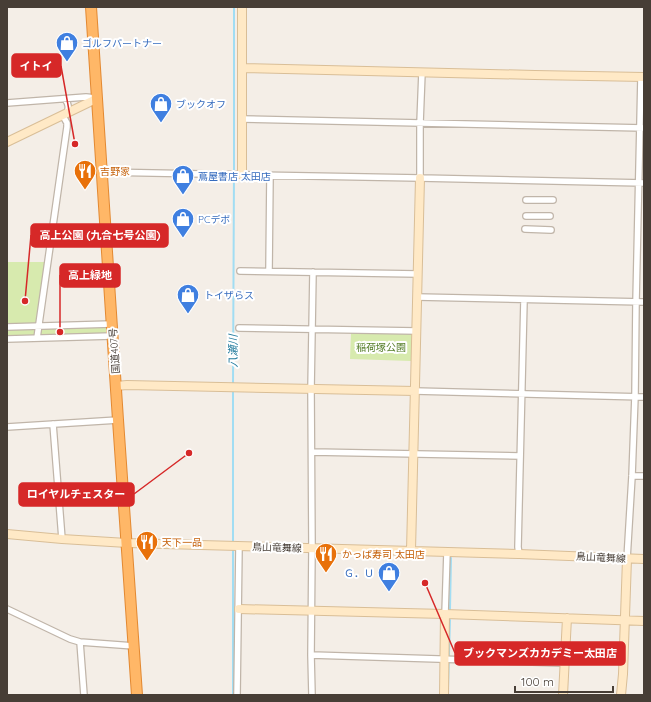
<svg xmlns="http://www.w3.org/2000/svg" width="651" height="702" font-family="Quicksand,'Noto Sans JP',sans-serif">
<rect width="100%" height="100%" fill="#f4eee7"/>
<path fill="#d7eaae" d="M 7,262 L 48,262 L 39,326 L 112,324 L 112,336 L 7,339 Z
M 351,333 L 412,334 L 411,361 L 350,359 Z"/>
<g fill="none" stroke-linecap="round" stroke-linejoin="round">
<path stroke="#a1ddf3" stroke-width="2" d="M 233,386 L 234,170 L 234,7
M 233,544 L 233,390
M 450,609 L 451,558
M 448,688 L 450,620
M 233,695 L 233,548"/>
<g stroke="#c0b5a9" stroke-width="8">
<path id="street" d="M 65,99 C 69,104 69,108 67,114
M 7,103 L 86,97 L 96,98
M 242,119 L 644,128
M 101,172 L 420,178 L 644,183
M 420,178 L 420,123 L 422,72
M 526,200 L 553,200
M 526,216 L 550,216
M 525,229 L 551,230
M 240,271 L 418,274
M 269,271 L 270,175
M 417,297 L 644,302
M 7,327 L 112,324
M 239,328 L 417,331
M 37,338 L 67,127 L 67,123 L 63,116
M 7,339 L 112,336
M 415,391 L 644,397
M 53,424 L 62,539
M 7,427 L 118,420
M 312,452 L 520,456
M 632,476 L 644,476
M 519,554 L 518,547 L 524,300
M 627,559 L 632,476 L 635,396 L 636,302 L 641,77
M 7,609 L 70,639 L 80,642 L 134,646
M 445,614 L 447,552
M 80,642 L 84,695
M 311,655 L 564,663
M 237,695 L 239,546
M 312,695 L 311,655 L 312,548 L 311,389 L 313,272"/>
</g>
<g stroke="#d9be97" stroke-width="10">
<path id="secondary" d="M 242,68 L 535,75 L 644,77
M 7,142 L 96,99
M 242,175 L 242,7
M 116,386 L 127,385 L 415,391
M 7,534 L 62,539 L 127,543 L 519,554 L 644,559
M 411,551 L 420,178
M 239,609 L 445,614 L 644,621
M 444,695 L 445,614
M 563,695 L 567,618
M 621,695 L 623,674 L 627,559"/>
</g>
<g stroke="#e38932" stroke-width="12">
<path id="highway" d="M 91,7 L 118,420 L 137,695"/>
</g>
<use href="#street" stroke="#fff" stroke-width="5.5"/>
<use href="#secondary" stroke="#ffe9c6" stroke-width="8"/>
<use href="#highway" stroke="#ffb767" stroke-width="10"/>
</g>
<defs>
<g id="shop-pin" transform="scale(1.15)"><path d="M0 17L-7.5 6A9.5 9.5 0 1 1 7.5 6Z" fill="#3f7fe0" stroke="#fff"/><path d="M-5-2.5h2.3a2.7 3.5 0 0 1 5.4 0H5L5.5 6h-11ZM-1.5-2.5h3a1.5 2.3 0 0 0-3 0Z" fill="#fff"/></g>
<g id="restaurant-pin" transform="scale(1.15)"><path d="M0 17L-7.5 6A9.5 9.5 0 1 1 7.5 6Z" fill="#e8710a" stroke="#fff"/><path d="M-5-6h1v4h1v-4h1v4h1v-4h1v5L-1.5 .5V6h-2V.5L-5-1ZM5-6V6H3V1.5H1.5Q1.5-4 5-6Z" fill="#fff"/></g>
</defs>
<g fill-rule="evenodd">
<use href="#shop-pin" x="67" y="43"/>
<use href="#shop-pin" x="161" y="104"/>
<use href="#restaurant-pin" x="85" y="171"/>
<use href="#shop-pin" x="183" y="176"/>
<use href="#shop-pin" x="183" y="219"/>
<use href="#shop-pin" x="188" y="295"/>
<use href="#restaurant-pin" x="147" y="542"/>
<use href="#restaurant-pin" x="326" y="554"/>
<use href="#shop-pin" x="389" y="573"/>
</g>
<g text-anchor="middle" stroke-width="4" stroke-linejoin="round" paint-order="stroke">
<g font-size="10" fill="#366cbe" stroke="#fff" text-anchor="start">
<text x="82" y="47">ゴルフパートナー</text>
<text x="176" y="108">ブックオフ</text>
<text x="198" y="180">蔦屋書店 太田店</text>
<text x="198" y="223">PCデポ</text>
<text x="204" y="299">トイザらス</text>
<text x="374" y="577" text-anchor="end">Ｇ．Ｕ</text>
</g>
<g font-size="10" fill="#c56008" stroke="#fff" text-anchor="start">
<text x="100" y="175">吉野家</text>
<text x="162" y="546">天下一品</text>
<text x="342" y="558">かっぱ寿司 太田店</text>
</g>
<g font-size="10" fill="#537c26" stroke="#fff">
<text x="381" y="351">稲荷塚公園</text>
</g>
<g font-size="10" fill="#473e36" stroke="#fff">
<text transform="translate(114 351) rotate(-94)" y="4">国道407号</text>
<text transform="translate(277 547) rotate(2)" y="4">鳥山竜舞線</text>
<text transform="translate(601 557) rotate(3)" y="4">鳥山竜舞線</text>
</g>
<g font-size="11" font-style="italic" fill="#267d9f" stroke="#fff">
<text transform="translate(233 351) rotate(-90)" y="4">八瀬川</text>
</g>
</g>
<path fill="none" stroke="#d62828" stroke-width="1.5" d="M75 144L61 66M25 301L31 235M60 332L60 275M189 453L134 494M425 583L455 653"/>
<g fill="#d62828" stroke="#fff" stroke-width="1.5">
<circle cx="75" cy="144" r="4"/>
<circle cx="25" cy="301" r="4"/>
<circle cx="60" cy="332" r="4"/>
<circle cx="189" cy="453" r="4"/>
<circle cx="425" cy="583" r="4"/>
</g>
<g fill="#d62828" stroke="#d62828" stroke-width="1.5">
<rect x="12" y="54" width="49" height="23" rx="4"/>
<rect x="31" y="224" width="137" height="23" rx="4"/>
<rect x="60" y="264" width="60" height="23" rx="4"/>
<rect x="19" y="483" width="115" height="23" rx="4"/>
<rect x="455" y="642" width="170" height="23" rx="4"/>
</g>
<g font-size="11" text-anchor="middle" font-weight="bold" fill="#fff">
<text x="36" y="70">イトイ</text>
<text x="100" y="239">高上公園 (九合七号公園)</text>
<text x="90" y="279">高上緑地</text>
<text x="76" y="498">ロイヤルチェスター</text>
<text x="540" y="657">ブックマンズカカデミー太田店</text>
</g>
<rect width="651" height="702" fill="none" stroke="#473e36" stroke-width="16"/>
<path d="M515 686v6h98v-6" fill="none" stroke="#473e36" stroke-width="2"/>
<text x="521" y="686" font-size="12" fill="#473e36" stroke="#ffffff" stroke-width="3" paint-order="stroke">100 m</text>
</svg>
